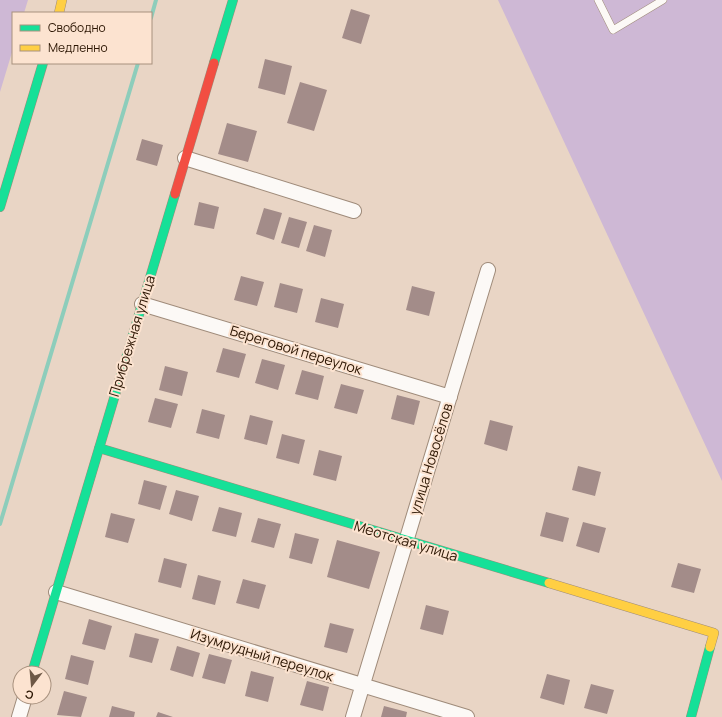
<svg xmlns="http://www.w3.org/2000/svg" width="722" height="717" font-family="Manrope,sans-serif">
<rect width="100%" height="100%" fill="#e9d5c5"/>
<path fill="#ceb8d5" d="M 0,0 L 28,0 L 24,13 L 13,13 L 13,49 L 0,92 Z
M 498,0 L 722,0 L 722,481 Z"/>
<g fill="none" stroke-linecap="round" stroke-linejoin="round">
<path stroke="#8dcdbb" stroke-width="4" d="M 151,18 L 156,0
M 0,524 L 138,63"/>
</g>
<path fill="#a38c89" d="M 351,9 L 370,15 L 361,44 L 342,38 Z
M 265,59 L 292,66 L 285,95 L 258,88 Z
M 300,82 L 327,90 L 314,131 L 287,123 Z
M 227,123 L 257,131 L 248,162 L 218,154 Z
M 142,139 L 163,145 L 157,166 L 136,160 Z
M 199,202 L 219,207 L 214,229 L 194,225 Z
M 264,208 L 282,213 L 274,240 L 256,234 Z
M 289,217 L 307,222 L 299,248 L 281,243 Z
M 314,225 L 332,230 L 325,257 L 306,251 Z
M 241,276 L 264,282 L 257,306 L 234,300 Z
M 280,283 L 303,289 L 297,313 L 274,307 Z
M 412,286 L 435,292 L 429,316 L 406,310 Z
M 321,298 L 344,304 L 338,328 L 315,322 Z
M 223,348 L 246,354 L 239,378 L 216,372 Z
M 262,359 L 285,365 L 278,390 L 255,383 Z
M 165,366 L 188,372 L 182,396 L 159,390 Z
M 302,370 L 324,376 L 318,400 L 295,394 Z
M 341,384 L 364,390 L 357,414 L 334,408 Z
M 397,395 L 420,401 L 414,425 L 391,419 Z
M 155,398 L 178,404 L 171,428 L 148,422 Z
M 202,409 L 225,415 L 219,439 L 196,433 Z
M 250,415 L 273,421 L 267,445 L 244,439 Z
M 490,420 L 513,426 L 507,451 L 484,444 Z
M 282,434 L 305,440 L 299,464 L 276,458 Z
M 319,450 L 342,456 L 336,481 L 313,475 Z
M 578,466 L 601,472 L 595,496 L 572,490 Z
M 144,480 L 167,486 L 160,510 L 138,504 Z
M 176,490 L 199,496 L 192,521 L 169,514 Z
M 219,507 L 242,513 L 236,537 L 212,531 Z
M 546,512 L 569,518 L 563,542 L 540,536 Z
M 111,513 L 135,519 L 128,543 L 105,537 Z
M 258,518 L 281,524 L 274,548 L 251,542 Z
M 583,522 L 606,528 L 599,553 L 576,546 Z
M 295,533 L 319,539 L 312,564 L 289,558 Z
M 337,540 L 380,552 L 369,589 L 327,577 Z
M 164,558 L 187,564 L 181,588 L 158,582 Z
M 678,563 L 701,569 L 694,593 L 671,587 Z
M 198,575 L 221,581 L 215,605 L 192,599 Z
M 243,579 L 266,585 L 259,609 L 236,603 Z
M 426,605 L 449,611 L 443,635 L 420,629 Z
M 89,619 L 112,626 L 105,650 L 82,644 Z
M 330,623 L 354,629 L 347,653 L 324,647 Z
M 135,633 L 159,639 L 152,663 L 129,657 Z
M 177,646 L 200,653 L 193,677 L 170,670 Z
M 209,654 L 232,660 L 225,684 L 202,678 Z
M 71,655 L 94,661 L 88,685 L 65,679 Z
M 251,671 L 274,677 L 268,702 L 245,696 Z
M 547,674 L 570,680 L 564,705 L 540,698 Z
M 307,681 L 329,687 L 323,711 L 300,705 Z
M 591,684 L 614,690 L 607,714 L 584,708 Z
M 64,691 L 87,697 L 81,717 L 57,715 Z
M 112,706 L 135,712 L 134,717 L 109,717 Z
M 384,706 L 407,712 L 406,717 L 381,717 Z
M 158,712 L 173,717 L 156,717 Z"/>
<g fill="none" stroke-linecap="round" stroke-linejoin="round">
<g stroke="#9f8b7a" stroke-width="8">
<path id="lane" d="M 598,0 L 613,30 L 663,0"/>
</g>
<g stroke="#9f8b7a" stroke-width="16">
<path id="street" d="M 185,158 L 354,211
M 142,304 L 450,397
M 56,592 L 467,717
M 19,717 L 25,697
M 353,717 L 488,270"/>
</g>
<g stroke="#9f8b7a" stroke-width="10">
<path id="fast" d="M 214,63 L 233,0
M 0,207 L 43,63
M 99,448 L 549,583
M 32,673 L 175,194
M 691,717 L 710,647"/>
</g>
<g stroke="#9f8b7a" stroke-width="10">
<path id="slow" d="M 59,13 L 62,0
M 549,583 L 714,633 L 710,647"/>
</g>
<g stroke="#9f8b7a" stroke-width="10">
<path id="jam" d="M 175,194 L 214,63"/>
</g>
<use href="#lane" stroke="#fcf9f6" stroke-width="7"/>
<use href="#street" stroke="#fcf9f6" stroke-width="14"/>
<use href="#fast" stroke="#16e098" stroke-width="9"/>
<use href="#slow" stroke="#ffcf43" stroke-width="9"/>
<use href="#jam" stroke="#f24e42" stroke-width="9"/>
</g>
<g text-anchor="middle" stroke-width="4" stroke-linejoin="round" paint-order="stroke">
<g font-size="14" fill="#2b1502" stroke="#fce3d0">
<text transform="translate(132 336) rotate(-73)" y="5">Прибрежная улица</text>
<text transform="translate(296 350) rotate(17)" y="5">Береговой переулок</text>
<text transform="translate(431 459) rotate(-73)" y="5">улица Новосёлов</text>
<text transform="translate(406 541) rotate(17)" y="5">Меотская улица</text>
<text transform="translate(262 655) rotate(17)" y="5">Изумрудный переулок</text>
</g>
</g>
<rect x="12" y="12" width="140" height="52" fill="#fce3d0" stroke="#a8917e"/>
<rect x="20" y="25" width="20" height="6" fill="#16e098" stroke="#a8917e"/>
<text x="48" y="32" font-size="12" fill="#2b1502">Свободно</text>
<rect x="20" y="45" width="20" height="6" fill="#ffcf43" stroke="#a8917e"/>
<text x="48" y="52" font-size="12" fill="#2b1502">Медленно</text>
<g transform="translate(32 685) rotate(196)"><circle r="19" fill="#fce3d0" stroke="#a8917e"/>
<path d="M0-3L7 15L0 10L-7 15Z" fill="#6e5846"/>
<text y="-6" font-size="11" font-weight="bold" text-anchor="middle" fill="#2b1502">С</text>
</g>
</svg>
